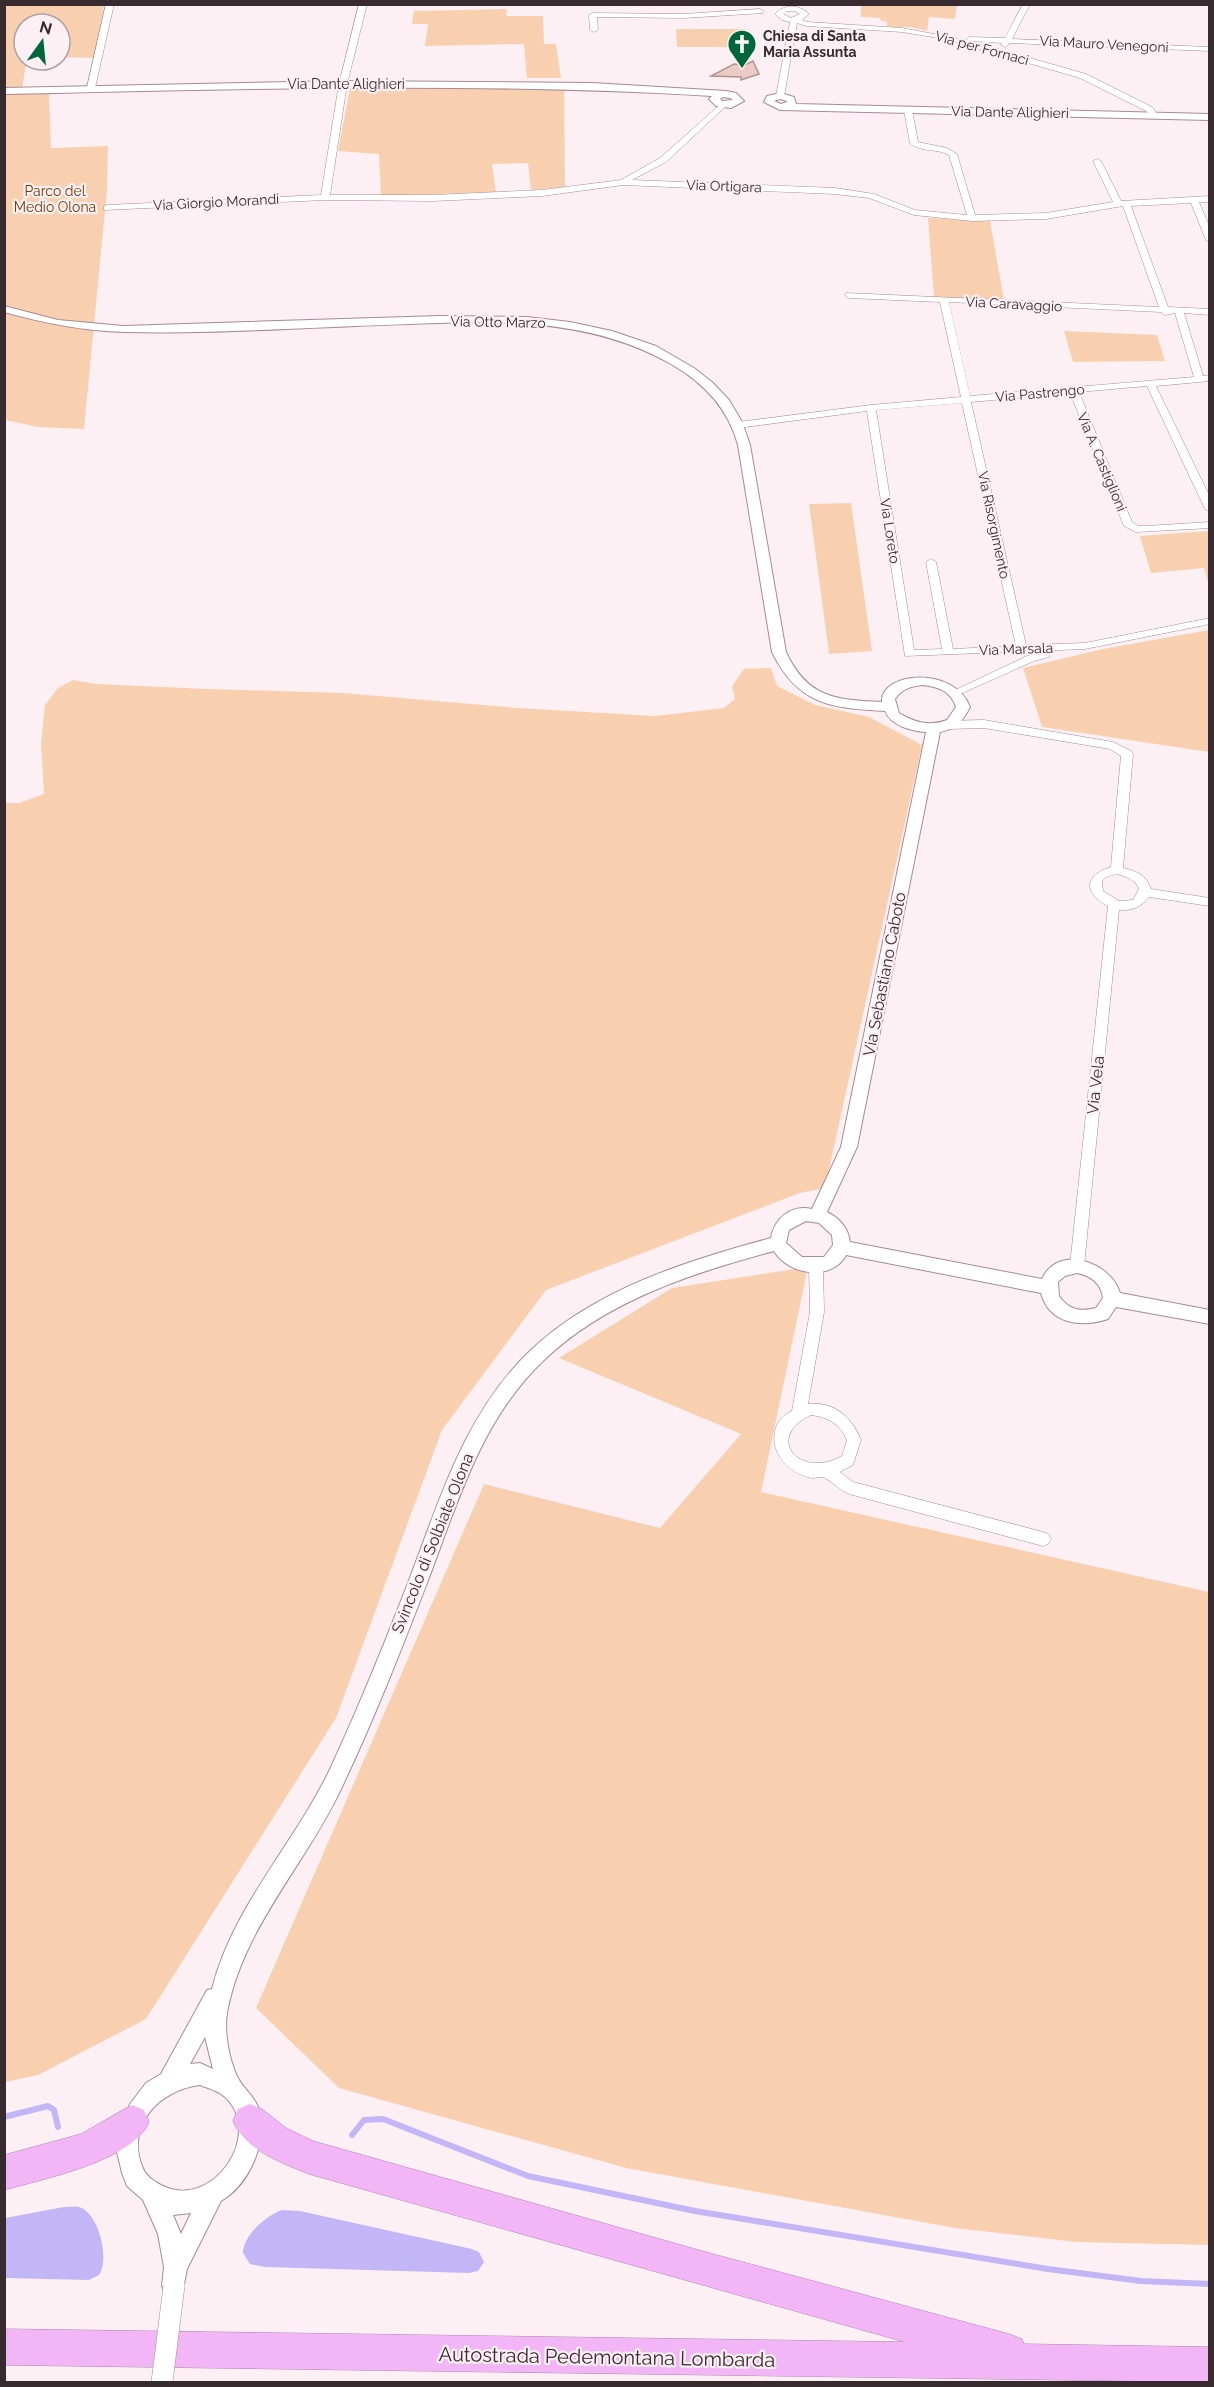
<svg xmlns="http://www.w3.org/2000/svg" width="1214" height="2387" font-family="Raleway,sans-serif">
<rect width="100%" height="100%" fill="#fdf0f4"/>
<path fill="#f9d0af" d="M 4,5 L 104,5 L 94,58 L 60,57 L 60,24 L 24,24 L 24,60 L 27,60 L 21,93 L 49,93 L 51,148 L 108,146 L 107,190 L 84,429 L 38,427 L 5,420 Z
M 861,5 L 861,4 L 957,5 L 955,19 L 929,17 L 927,31 L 911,27 L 887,27 L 887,22 L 880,20 L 880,18 L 861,17 Z
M 507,9 L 506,16 L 543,16 L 544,44 L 556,44 L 561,78 L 527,78 L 524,44 L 425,46 L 428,24 L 412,24 L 414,11 Z
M 676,29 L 746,29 L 748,47 L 677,47 Z
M 350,88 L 564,88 L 565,187 L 531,190 L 528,163 L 492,164 L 496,192 L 381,196 L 379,154 L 338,151 Z
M 928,218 L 990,221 L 1004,300 L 934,297 Z
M 1064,331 L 1157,335 L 1165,361 L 1073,362 Z
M 851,503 L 872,651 L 829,654 L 809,504 Z
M 1209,531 L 1209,585 L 1204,568 L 1151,573 L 1140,536 Z
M 1209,630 L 1209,752 L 1042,727 L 1023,668 L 1103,649 Z
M 771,668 L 777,686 L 815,705 L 869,717 L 922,745 L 825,1188 L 800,1193 L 546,1290 L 442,1430 L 336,1718 L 146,2019 L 38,2075 L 5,2082 L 4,803 L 19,803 L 44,794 L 41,744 L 45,705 L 58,688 L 73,680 L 96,684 L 208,689 L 343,693 L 518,708 L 655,716 L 724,708 L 735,699 L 732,686 L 744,669 Z
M 808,1267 L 761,1492 L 1209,1592 L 1209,2245 L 1076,2242 L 955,2228 L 626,2168 L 339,2088 L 256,2008 L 484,1484 L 660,1528 L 741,1434 L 559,1358 L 672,1288 Z"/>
<path fill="#c2b6f7" d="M 64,2207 C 69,2207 75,2206 79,2207 C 99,2213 110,2259 99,2275 L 89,2280 L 5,2278 L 5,2218 Z
M 282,2210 L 300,2211 L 472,2249 L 479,2252 L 484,2262 L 478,2271 L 469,2273 L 265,2267 L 250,2264 L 243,2253 C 243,2236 266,2215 282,2210 Z"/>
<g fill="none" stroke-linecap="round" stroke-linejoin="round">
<path stroke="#c2b6f7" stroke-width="6" d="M 4,2117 L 48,2106 L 54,2110 L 58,2127
M 352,2135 L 364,2120 L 383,2119 L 528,2176 L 695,2211 L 1048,2269 L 1141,2281 L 1210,2284"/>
</g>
<path fill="#ebcbc5" stroke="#b39490" stroke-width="1.5" d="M 753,61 L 759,74 L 741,80 L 741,77 L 711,76 L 734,64 L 745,65 Z"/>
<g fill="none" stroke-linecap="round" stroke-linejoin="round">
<g stroke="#a78a94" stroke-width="1">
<path id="minor" d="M 106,4 L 114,4 L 95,88 L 91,90 L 87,88 Z
M 359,4 L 367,4 L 347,84 L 330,195 L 433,195 L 542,190 L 621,180 L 660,158 L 722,103 L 726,105 L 725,107 L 666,162 L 632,180 L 835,188 L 874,194 L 915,210 L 967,215 L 949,155 C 937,148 921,153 910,143 L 904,110 L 908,108 L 912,110 L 918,142 L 947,148 L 957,154 L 975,215 L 1046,213 L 1113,202 L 1093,161 L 1097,159 L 1101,161 L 1121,201 L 1210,196 L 1210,202 L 1199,202 L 1210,228 L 1210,242 L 1206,240 L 1191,203 L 1131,206 L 1168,307 L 1210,309 L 1210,315 L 1184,313 L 1203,376 L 1210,375 L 1210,381 L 1156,386 L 1210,497 L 1210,512 L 1205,509 L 1147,386 L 1079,392 L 1132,522 L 1138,526 L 1146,526 L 1210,522 L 1210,528 L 1136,532 L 1124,526 L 1070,393 L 971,402 L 1026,645 L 1085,643 L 1210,618 L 1210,624 L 1085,649 L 905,656 L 867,411 L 738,428 L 733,425 L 738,422 L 871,405 L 961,397 L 940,302 L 849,298 L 845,295 L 846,293 L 1159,307 L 1123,206 L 1046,219 L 972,221 L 914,215 L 869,198 L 835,194 L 623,185 L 542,196 L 433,201 L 325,200 L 104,210 L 104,206 L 107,205 L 321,195 L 339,84 ZM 949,302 L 1161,312 L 1165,315 L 1175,313 L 1194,377 L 970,396 ZM 962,403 L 1016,646 L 953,649 L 936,562 L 931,559 L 926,562 L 942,649 L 914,650 L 876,410 Z
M 1023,4 L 1030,4 L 1012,39 L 1210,47 L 1210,51 L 1010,43 L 1005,47 L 1001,45 L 1002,43 L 970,41 L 1086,74 L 1152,107 L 1158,116 L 1154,118 L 1146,111 L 1080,78 L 945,39 L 902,32 L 806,26 L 797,23 L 784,96 L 780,98 L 776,96 L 790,22 L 782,20 L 775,14 C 784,4 799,4 809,14 L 802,20 L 807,22 L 902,28 L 966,40 L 969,37 L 1005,38 ZM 787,11 L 795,11 L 800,14 L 791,18 L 783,14 Z
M 760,9 L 764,11 L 763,13 L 684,18 L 597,17 L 598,30 L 594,32 L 590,30 L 589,15 L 593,13 L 684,14 Z
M 1045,652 L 1049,653 L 1049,657 L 1034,661 L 960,694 L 956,696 L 951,692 L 1027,656 Z
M 984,720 L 1113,742 L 1131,751 L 1133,754 L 1123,868 C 1137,871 1146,875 1151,889 L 1210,898 L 1210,906 L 1149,897 C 1141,907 1132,911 1119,910 L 1084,1266 L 1082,1270 L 1072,1270 L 1070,1266 L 1108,906 C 1083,893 1084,875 1111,867 L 1121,756 L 1110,749 L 984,728 L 947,729 L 941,725 L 947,721 ZM 1117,874 C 1127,877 1135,879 1139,889 L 1133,900 L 1119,901 L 1103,891 L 1102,881 L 1106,877 Z
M 816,1260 L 821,1262 L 823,1266 L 824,1312 L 808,1404 C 834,1401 852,1417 861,1440 L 853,1465 L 840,1472 L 853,1482 L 1043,1532 L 1048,1534 L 1051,1539 L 1048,1544 L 1043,1546 L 849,1494 C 840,1490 834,1483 825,1478 C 821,1476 817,1478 812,1478 C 790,1474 770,1454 775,1431 C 776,1423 784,1414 792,1411 L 810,1312 L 809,1266 L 811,1262 ZM 811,1415 C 828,1417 840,1424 847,1440 L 842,1456 C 798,1480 764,1437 811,1415 Z"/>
</g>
<g stroke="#a78a94" stroke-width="2">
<path id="tertiary" d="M 343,81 L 592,83 L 726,91 L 736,93 L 744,101 L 731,108 L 716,106 L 709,99 L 712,96 C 476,82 240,89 4,94 L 4,88 ZM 723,97 L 730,98 L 733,100 L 722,101 L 720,99 Z
M 780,93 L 794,97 L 796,104 L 1210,114 L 1210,120 L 780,110 L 764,102 L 767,96 ZM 780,99 L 787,101 L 787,102 L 781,104 L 774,101 Z
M 4,306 L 58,320 L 123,326 L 440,316 L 527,317 L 570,322 L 612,331 L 656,346 L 694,368 L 713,383 L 729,400 L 742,422 L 750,445 L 786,652 C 807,698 836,700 882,702 C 880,672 954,665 970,707 C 963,721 956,729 940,732 L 857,1147 L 827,1212 C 839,1218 848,1227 850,1242 L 1042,1279 C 1058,1243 1111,1262 1120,1293 L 1210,1310 L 1210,1324 L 1116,1307 L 1108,1319 C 1081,1328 1049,1324 1041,1293 L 846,1255 C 832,1282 788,1275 774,1251 C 692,1273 605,1301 543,1361 C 480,1421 457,1505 427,1583 C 400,1653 373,1722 341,1789 C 306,1864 242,1929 227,2013 C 224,2032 229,2060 238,2078 C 243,2088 254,2096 258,2107 C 269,2140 250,2184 221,2201 L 187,2269 L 182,2294 L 174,2298 L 166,2294 L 162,2286 L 164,2267 L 158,2234 L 143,2200 L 127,2186 L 122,2173 L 117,2152 L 118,2138 L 130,2104 L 146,2083 L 161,2074 L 207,1990 L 212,1989 C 232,1907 296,1842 331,1767 C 360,1704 386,1640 411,1575 C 441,1496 467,1410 531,1350 C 596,1289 686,1261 771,1238 C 774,1219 791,1204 812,1209 L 841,1147 L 926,732 C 912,731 891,726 885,711 C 831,708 798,705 772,652 L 738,445 C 728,408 704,383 671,364 C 575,309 462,323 356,326 C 279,329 202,334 125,332 C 84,331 44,323 4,312 ZM 923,685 C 938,687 951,691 956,707 L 947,720 C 930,727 914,722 899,713 L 895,699 C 902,689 911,686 923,685 ZM 806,1221 L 819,1223 L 832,1235 L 833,1245 L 824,1257 L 802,1257 L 786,1243 L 789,1230 ZM 1077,1273 C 1091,1276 1101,1283 1103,1298 L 1096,1308 C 1080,1312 1069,1310 1059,1296 L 1058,1282 L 1065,1276 ZM 205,2037 L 213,2069 L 200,2063 L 190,2064 ZM 200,2085 C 207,2088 219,2091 225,2097 C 265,2134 212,2212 161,2185 C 153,2181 145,2175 142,2166 C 126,2124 160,2090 200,2085 ZM 191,2213 L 181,2234 L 173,2215 Z"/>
</g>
<g stroke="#b185b0" stroke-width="1">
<path id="motorway" d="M 250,2104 L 262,2109 L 286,2128 L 313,2141 L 702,2251 L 1009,2334 L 1022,2339 L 1024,2344 L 1210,2347 L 1210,2382 L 4,2365 L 4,2329 L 905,2342 L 309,2174 C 282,2163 245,2150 233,2121 L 238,2109 Z
M 132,2105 L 144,2110 L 149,2122 C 133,2161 43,2179 4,2190 L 4,2155 L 81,2134 Z"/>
</g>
<use href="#minor" fill="#fff" fill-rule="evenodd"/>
<use href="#tertiary" fill="#fff" fill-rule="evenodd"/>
<use href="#motorway" fill="#f2b5f5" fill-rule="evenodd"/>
<g stroke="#a78a94" stroke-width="22" stroke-linecap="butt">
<path id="tertiary-bridge" d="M 162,2382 L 174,2286"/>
</g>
<use href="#tertiary-bridge" stroke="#fff" stroke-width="21"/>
</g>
<defs>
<g id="church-pin" transform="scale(1.5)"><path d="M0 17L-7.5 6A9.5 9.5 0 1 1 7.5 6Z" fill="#00673c" stroke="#fdf0f4"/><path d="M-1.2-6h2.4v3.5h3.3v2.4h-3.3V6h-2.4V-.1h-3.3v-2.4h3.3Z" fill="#fff"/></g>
</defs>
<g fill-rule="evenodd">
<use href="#church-pin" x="742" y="44"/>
</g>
<g text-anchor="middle" stroke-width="4.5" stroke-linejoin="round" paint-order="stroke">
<g font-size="14" font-weight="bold" fill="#372b2f" stroke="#fdf0f4" text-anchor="start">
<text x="763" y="41">Chiesa di Santa<tspan x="763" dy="16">Maria Assunta</tspan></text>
</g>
<g font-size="14" fill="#372b2f" stroke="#fdf0f4">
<text transform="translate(1104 44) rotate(3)" y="5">Via Mauro Venegoni</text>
<text transform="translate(982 48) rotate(15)" y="5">Via per Fornaci</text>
<text x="346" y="89">Via Dante Alighieri</text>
<text transform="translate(1010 112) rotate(1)" y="5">Via Dante Alighieri</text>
<text transform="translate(724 186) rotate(2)" y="5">Via Ortigara</text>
<text transform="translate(216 202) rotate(-3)" y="5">Via Giorgio Morandi</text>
<text transform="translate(1014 304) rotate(3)" y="5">Via Caravaggio</text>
<text transform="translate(498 322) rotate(1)" y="5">Via Otto Marzo</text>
<text transform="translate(1040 393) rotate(-5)" y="5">Via Pastrengo</text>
<text transform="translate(1102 462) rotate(67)" y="5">Via A. Castiglioni</text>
<text transform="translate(994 525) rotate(78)" y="5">Via Risorgimento</text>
<text transform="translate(890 531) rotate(81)" y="5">Via Loreto</text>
<text transform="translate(1016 649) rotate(-2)" y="5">Via Marsala</text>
</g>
<g font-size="14" fill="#703c00" stroke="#fdf0f4">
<text x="55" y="196">Parco del<tspan x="55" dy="16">Medio Olona</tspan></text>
</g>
<g font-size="16" fill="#372b2f" stroke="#fdf0f4">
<text transform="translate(884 974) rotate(-79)" y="6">Via Sebastiano Caboto</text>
<text transform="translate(1095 1085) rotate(-84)" y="6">Via Vela</text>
<text transform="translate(432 1543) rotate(-68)" y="6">Svincolo di Solbiate Olona</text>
</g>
<g font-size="20" fill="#372b2f" stroke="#fdf0f4">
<text transform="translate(607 2357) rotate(1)" y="7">Autostrada Pedemontana Lombarda</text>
</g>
</g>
<rect width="1214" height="2387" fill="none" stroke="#372b2f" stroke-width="12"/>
<g transform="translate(42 42) rotate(15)"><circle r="28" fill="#fdf0f4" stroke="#aea1a5" stroke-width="1.5"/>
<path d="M0-4.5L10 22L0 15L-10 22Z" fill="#00673c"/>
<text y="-9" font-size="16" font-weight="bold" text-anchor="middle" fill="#372b2f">N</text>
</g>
</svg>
